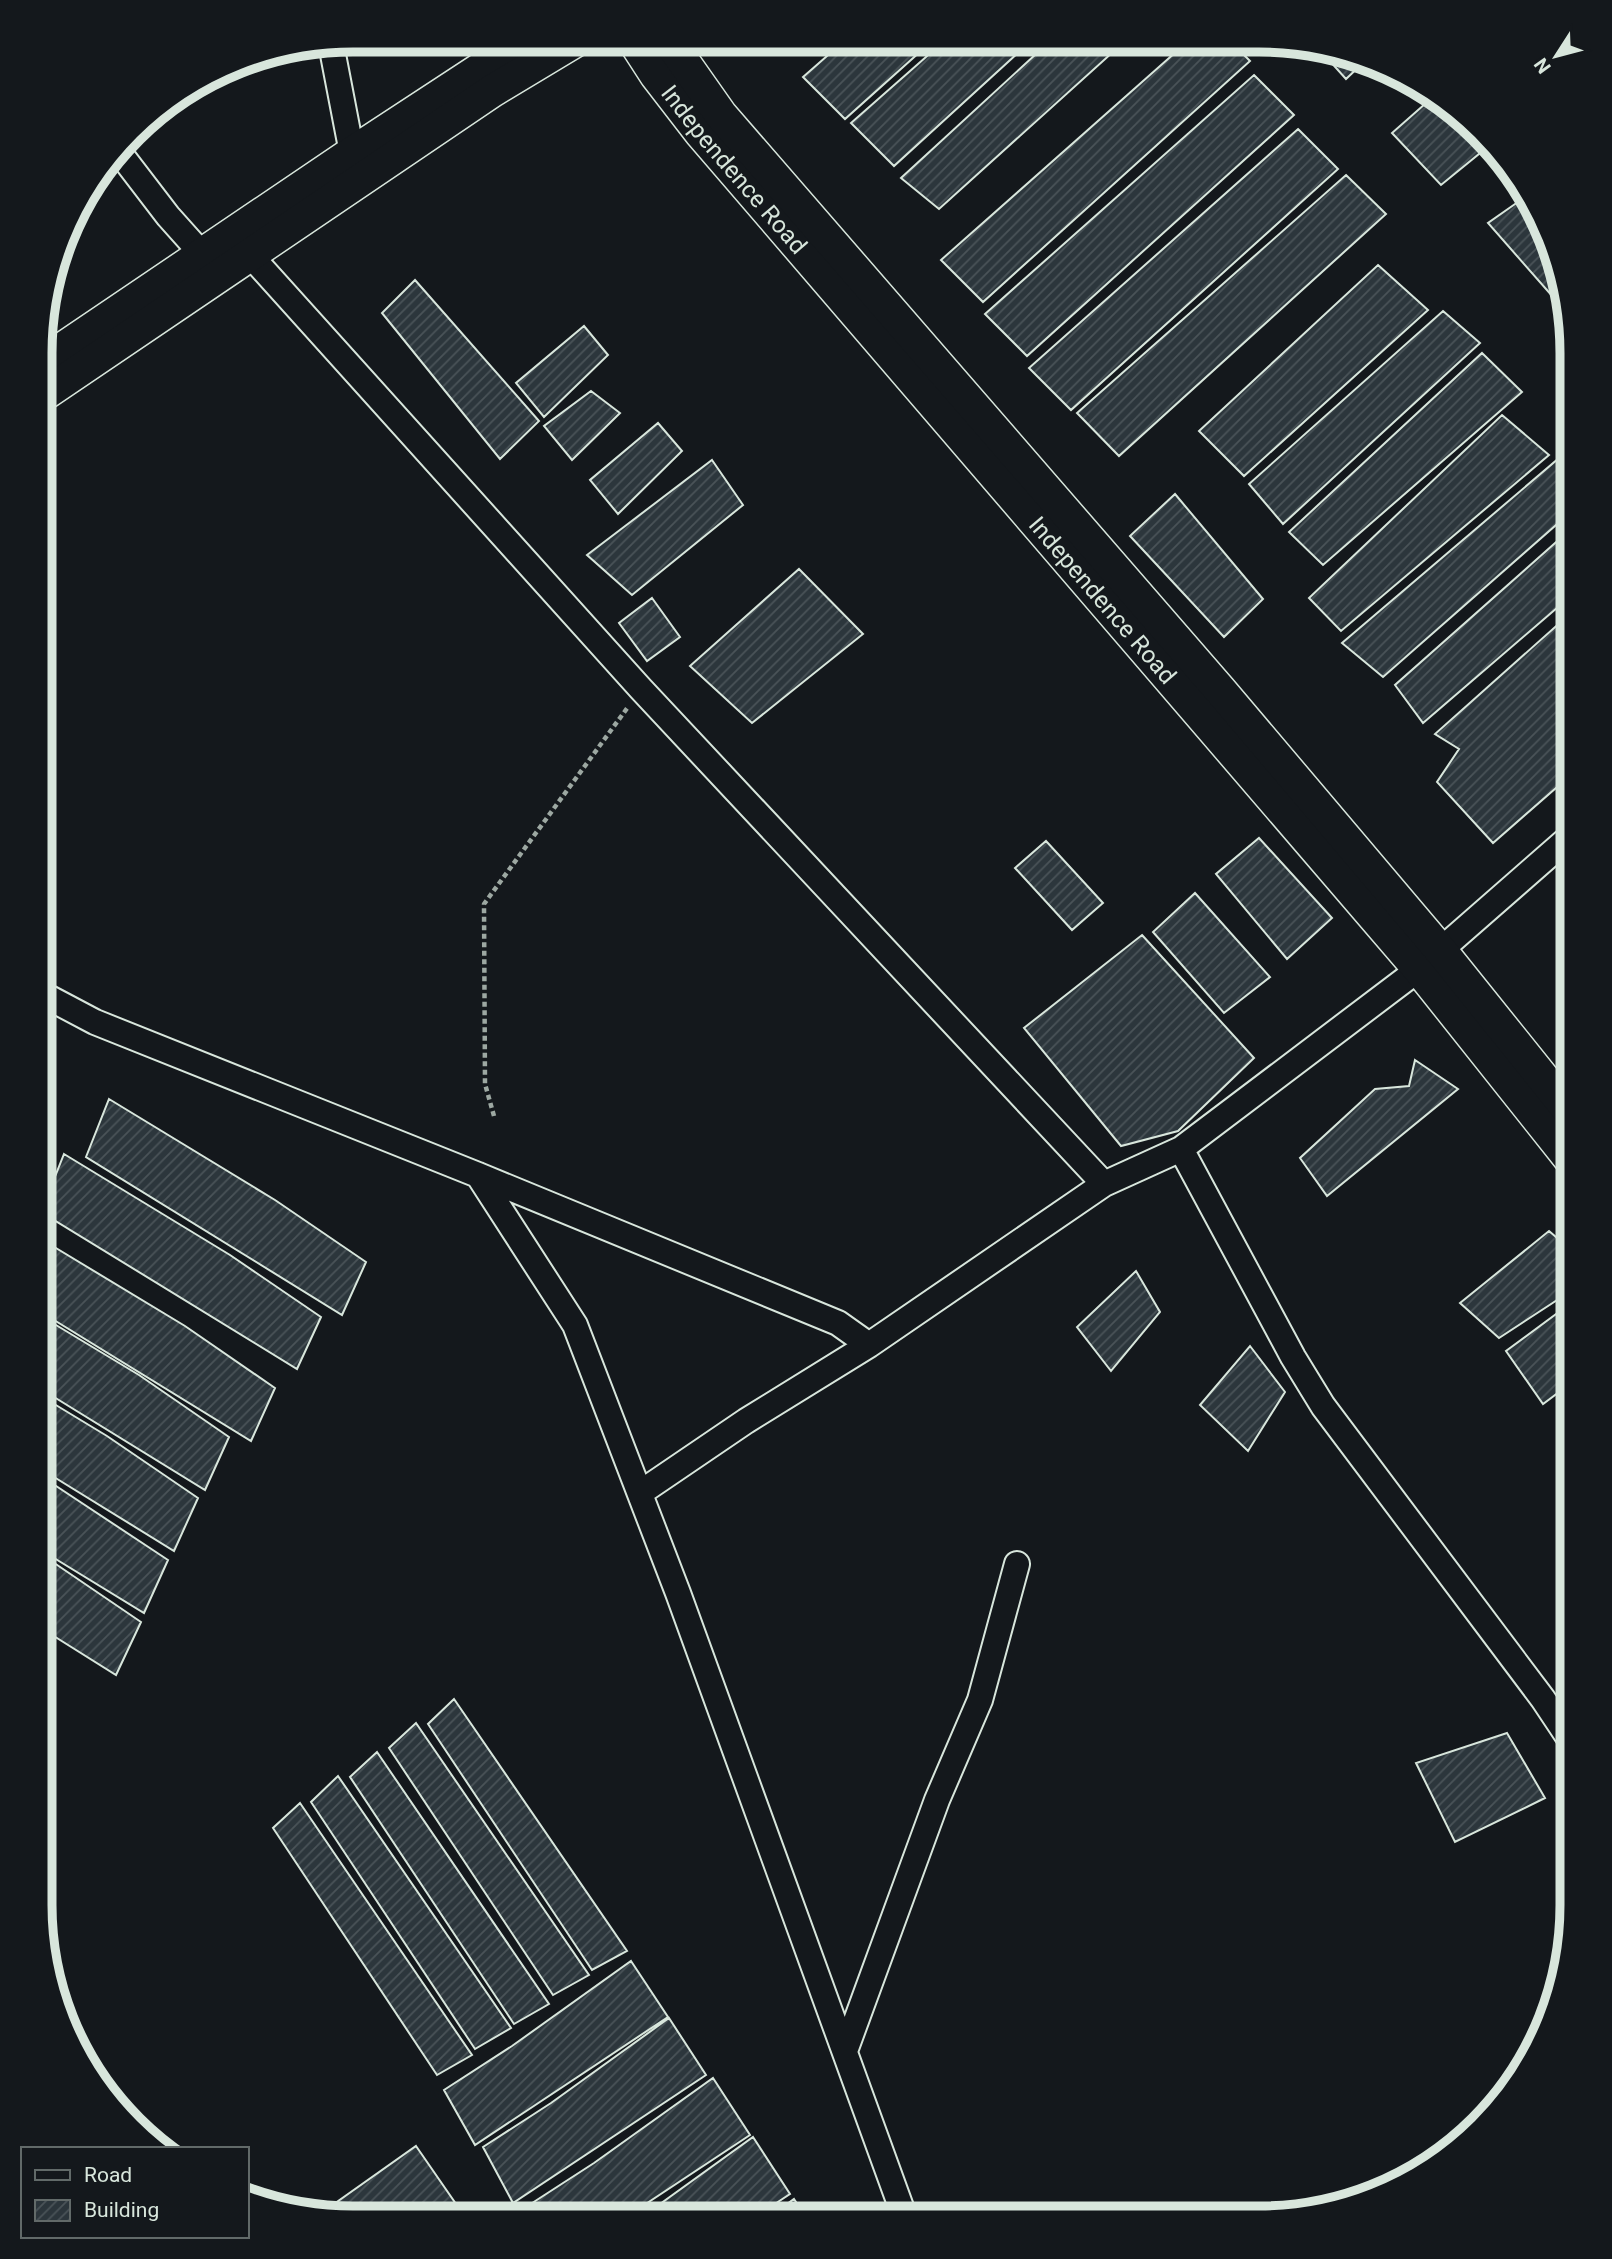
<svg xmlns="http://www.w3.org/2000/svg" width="1612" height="2259" font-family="Roboto,sans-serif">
<defs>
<pattern id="building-hatch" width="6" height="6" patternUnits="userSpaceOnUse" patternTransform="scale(1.75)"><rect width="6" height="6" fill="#2c363c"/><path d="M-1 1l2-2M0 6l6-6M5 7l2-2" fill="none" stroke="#4a5358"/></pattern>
</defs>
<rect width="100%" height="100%" fill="#14181c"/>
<path fill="url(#building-hatch)" stroke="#d8e6dc" stroke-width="2" d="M 843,42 L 931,42 L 845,119 L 803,77 Z
M 943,42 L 1030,42 L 894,166 L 851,123 Z
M 1049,42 L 1124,42 L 939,209 L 901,178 Z
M 1186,43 L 1232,43 L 1250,61 L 983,302 L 941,260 Z
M 1318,48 L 1365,61 L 1346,79 Z
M 1254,75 L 1294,115 L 1027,356 L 985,314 Z
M 1434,96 L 1449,105 L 1485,149 L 1441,185 L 1392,133 Z
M 1298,129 L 1338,169 L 1071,410 L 1029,368 Z
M 1346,175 L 1386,214 L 1119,456 L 1077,413 Z
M 1525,197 L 1540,216 L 1561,306 L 1488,223 Z
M 1378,265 L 1428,310 L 1244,476 L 1199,431 Z
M 415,280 L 539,421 L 500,459 L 382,313 Z
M 1443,311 L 1480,343 L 1283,524 L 1249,484 Z
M 584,326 L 608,355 L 544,417 L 516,383 Z
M 1482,353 L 1522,392 L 1323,565 L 1289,532 Z
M 591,391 L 620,413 L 572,460 L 544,426 Z
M 1502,415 L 1549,455 L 1341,631 L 1309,598 Z
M 658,423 L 682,451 L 618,514 L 590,480 Z
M 1572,447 L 1572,511 L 1383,677 L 1342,643 Z
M 712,460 L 743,505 L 632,595 L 587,555 Z
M 1175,494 L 1263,599 L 1224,637 L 1130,536 Z
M 1572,528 L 1572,595 L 1423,723 L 1395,685 Z
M 799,569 L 863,634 L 752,723 L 690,666 Z
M 652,598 L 680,637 L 647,661 L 619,623 Z
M 1572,612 L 1572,774 L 1493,843 L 1437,782 L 1459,749 L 1435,734 Z
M 1259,838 L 1332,918 L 1287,959 L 1216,874 Z
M 1046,841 L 1103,903 L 1072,930 L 1015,868 Z
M 1195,893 L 1270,977 L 1224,1013 L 1153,932 Z
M 1142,935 L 1254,1058 L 1178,1131 L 1121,1146 L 1024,1028 Z
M 1415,1060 L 1458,1089 L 1327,1196 L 1300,1158 L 1375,1089 L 1409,1086 Z
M 109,1099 L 275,1200 L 366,1262 L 342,1315 L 86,1157 Z
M 64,1154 L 230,1255 L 321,1317 L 297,1369 L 41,1212 Z
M 1549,1231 L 1571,1250 L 1571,1291 L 1499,1338 L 1460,1303 Z
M 41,1239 L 185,1326 L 275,1388 L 251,1441 L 41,1312 Z
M 1136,1271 L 1160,1312 L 1111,1371 L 1077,1327 Z
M 1571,1303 L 1571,1383 L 1543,1404 L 1506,1351 Z
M 41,1316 L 139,1375 L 229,1437 L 205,1490 L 41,1389 Z
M 1250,1346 L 1285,1392 L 1248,1451 L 1200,1405 Z
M 41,1396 L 107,1436 L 198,1498 L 174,1551 L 41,1469 Z
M 41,1476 L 168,1560 L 144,1613 L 41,1550 Z
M 41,1554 L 141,1622 L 116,1675 L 41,1628 Z
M 454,1699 L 627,1951 L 592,1970 L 428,1724 Z
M 416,1723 L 589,1975 L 553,1995 L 389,1748 Z
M 1507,1733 L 1545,1798 L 1455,1842 L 1416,1763 Z
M 377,1752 L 549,2004 L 514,2024 L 350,1777 Z
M 338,1776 L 511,2028 L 475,2049 L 311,1802 Z
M 300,1803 L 472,2055 L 437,2075 L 273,1828 Z
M 631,1961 L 668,2017 L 475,2145 L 444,2090 L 512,2046 Z
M 669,2018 L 706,2075 L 513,2203 L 483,2147 L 551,2103 Z
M 713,2078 L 750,2135 L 626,2217 L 532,2217 L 526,2207 L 594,2163 Z
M 753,2137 L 790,2194 L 755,2217 L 642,2217 Z
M 416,2146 L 465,2217 L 317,2216 Z
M 794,2199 L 806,2217 L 769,2217 Z"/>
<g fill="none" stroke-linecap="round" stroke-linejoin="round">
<g stroke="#d8e6dc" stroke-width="28">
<path id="minor" d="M 331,44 L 352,153
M 119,152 L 168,216 L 202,254
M 250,255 L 641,689 L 1104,1184
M 42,994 L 95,1022 L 478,1175 L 838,1323 L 869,1345 L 1104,1184 L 1181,1149 L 1419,969 L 1572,835
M 1181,1149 L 1293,1357 L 1323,1406 L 1543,1699 L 1571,1741
M 478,1175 L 575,1325 L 678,1593 L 905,2218
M 640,1493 L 746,1421 L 869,1345
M 845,2051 L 937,1800 L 980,1700 L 1017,1564"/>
</g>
<g stroke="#d8e6dc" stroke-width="35">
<g id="major">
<path id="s1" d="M 634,41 L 656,75 L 700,132 L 1419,969 L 1571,1160"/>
<path d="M 669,41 L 721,115 L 1220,690 L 1441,951 L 1571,1113"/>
<path d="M 43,362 L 352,153 L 523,41"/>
<path d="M 43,395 L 492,91 L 575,41"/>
</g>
</g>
<path stroke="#9da8a2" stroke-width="4.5" stroke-dasharray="5 3.5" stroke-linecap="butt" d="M 494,1116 L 485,1084 L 484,904 L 628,707"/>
<use href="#minor" stroke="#14181c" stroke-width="24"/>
<use href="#major" stroke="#14181c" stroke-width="32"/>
</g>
<g text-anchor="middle" stroke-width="5" stroke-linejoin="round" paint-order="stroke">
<g font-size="24" fill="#d8e6dc" stroke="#14181c">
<text dy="8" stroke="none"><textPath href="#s1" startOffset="163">Independence Road</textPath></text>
<text dy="8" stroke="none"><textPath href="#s1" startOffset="730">Independence Road</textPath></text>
</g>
</g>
<path d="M0 0H1612V2259H0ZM353 52H1259A301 301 0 0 1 1560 353V1905A301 301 0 0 1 1259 2206H353A301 301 0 0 1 52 1905V353A301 301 0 0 1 353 52Z" fill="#14181c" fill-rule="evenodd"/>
<path fill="none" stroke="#d8e6dc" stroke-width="9" d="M353 52H1259A301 301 0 0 1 1560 353V1905A301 301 0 0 1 1259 2206H353A301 301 0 0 1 52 1905V353A301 301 0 0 1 353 52Z"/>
<rect x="21" y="2147" width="228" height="91" fill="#14181c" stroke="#626a69" stroke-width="2"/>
<rect x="35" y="2170" width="35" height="10" fill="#14181c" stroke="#626a69" stroke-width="2"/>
<text x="84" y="2182" font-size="21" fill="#d8e6dc">Road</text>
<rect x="35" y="2200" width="35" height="21" fill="url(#building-hatch)" stroke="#626a69" stroke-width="2"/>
<text x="84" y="2217" font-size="21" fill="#d8e6dc">Building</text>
<g transform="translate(1556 56) rotate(234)" stroke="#14181c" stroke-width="5" paint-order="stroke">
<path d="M0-5L12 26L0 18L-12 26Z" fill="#d8e6dc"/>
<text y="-10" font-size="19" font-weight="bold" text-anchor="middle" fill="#d8e6dc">N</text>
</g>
</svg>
